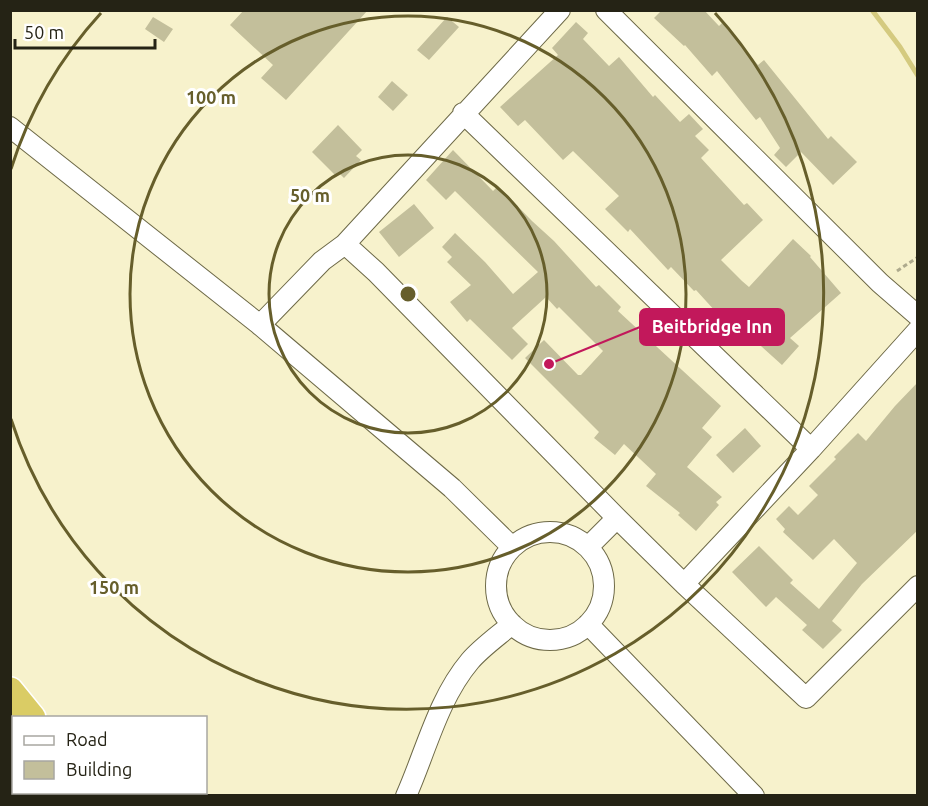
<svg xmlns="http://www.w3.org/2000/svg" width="928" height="806" font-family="Ubuntu,sans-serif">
<rect width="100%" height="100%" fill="#f7f2cc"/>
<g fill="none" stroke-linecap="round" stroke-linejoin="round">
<path stroke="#d4ca7f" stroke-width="5" d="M 872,10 L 900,47 L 918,76"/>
</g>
<path fill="#c3bf9b" d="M 244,10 L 368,10 L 286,100 L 261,78 L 273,65 L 230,25 Z
M 662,10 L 704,10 L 719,26 L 722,23 L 758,65 L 764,60 L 828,139 L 831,136 L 857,162 L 833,185 L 801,152 L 786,167 L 774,155 L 780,148 L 760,117 L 756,120 L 717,71 L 712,76 L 685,45 L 684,46 L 654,18 Z
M 153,17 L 173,29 L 164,42 L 145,29 Z
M 447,17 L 459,27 L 429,60 L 417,50 Z
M 576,22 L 588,33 L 583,39 L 609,66 L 619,57 L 653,97 L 655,95 L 680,122 L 689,114 L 703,129 L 695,136 L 709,150 L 701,158 L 744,205 L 747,203 L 763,220 L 721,260 L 742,281 L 749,287 L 793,239 L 811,256 L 810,257 L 841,293 L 790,338 L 799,346 L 782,365 L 731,319 L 726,323 L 696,290 L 694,291 L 671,267 L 668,270 L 630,229 L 628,232 L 605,209 L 619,196 L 573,151 L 563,160 L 525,120 L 518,126 L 500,107 L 558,55 L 552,48 Z
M 392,81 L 408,95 L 393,111 L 378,97 Z
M 338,125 L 362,150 L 356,156 L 361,160 L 344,178 L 339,173 L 336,176 L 312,152 Z
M 453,150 L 493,191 L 498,186 L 532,221 L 554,241 L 596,287 L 599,285 L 621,307 L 618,311 L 721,406 L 702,428 L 712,437 L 687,467 L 722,497 L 716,502 L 719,505 L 696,531 L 678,515 L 680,513 L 646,486 L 656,474 L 624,444 L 615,455 L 594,438 L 599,432 L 525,358 L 544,340 L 578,375 L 581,375 L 603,351 L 559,307 L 557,309 L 546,297 L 512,328 L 528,344 L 512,360 L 470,319 L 467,322 L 450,302 L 471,285 L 447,262 L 452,257 L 442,247 L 455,233 L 485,262 L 513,294 L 538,272 L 455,191 L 446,200 L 426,180 Z
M 414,204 L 434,228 L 399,257 L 379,232 Z
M 918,382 L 918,530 L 862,584 L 832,621 L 842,630 L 823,649 L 802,630 L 807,625 L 776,597 L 766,607 L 732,572 L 759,546 L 793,580 L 790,583 L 819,609 L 857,563 L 834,539 L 813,560 L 783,532 L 785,529 L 776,519 L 789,506 L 798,515 L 818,495 L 809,486 L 836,459 L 834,457 L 858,433 L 866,441 L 895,406 Z
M 745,428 L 761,446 L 733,473 L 716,455 Z"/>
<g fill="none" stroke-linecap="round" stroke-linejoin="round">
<g stroke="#6d6947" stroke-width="22">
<path id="minor" d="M 606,10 L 880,283 L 918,316
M 463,113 L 811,449 L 918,330
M 10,127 L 260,325 L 452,488 L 512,547
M 345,244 L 376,272 L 617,518 L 684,584 L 806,698 L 918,586
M 260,325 L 322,261 L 345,244 L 560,10
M496 586a54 54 0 1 1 108 0a54 54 0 1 1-108 0Z
M 588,547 L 617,518
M 684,584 L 811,449
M 588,624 L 754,796
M 406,796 C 426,751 438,699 470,661 C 481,648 498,636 512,624"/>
</g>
<g stroke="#fff" stroke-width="30">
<path id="highway" d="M 10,691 L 32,718
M 10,763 L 14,766
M 35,792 L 37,796
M 93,792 L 96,796"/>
</g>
<path stroke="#aeaa8d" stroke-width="3" stroke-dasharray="4.5 3" stroke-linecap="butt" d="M 897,271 L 918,257"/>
<use href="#minor" stroke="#fff" stroke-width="20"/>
<use href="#highway" stroke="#dacc65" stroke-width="27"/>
</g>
<g fill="none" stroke="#665e2b" stroke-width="3">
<circle cx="408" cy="294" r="139"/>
<circle cx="408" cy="294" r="278"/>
<path d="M11 169A416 416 0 0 1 101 13M715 13A416 416 0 1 1 11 419"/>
</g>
<circle cx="408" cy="294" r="9" fill="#665e2b" stroke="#fff" stroke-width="3"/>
<g font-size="18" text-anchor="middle" font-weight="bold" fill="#665e2b" stroke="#fff" stroke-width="6" stroke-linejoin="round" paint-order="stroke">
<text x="211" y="104">100 m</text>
<text x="310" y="202">50 m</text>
<text x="114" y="594">150 m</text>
</g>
<path fill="none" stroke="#c2185b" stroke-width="2" d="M549 364L640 327"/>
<circle fill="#c2185b" stroke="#fff" stroke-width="2" cx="549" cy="364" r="6"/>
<rect fill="#c2185b" stroke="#c2185b" stroke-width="2" x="640" y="309" width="144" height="36" rx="6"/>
<g font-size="18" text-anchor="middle" font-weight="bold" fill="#fff">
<text x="712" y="333">Beitbridge Inn</text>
</g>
<rect width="928" height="806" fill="none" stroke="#252315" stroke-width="24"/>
<rect x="12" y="716" width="195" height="78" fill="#ffffff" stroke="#a8a7a1" stroke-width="1.5"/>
<rect x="24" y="736" width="30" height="9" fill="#ffffff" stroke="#a8a7a1" stroke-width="1.5"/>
<text x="66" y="746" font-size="18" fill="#252315">Road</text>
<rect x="24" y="761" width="30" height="18" fill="#c3bf9b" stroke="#a8a7a1" stroke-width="1.5"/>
<text x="66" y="776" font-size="18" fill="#252315">Building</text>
<path d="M15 39v9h140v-9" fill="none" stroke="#252315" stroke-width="3"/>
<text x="24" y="39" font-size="18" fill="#252315" stroke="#ffffff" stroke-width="4.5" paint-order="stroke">50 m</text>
</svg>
